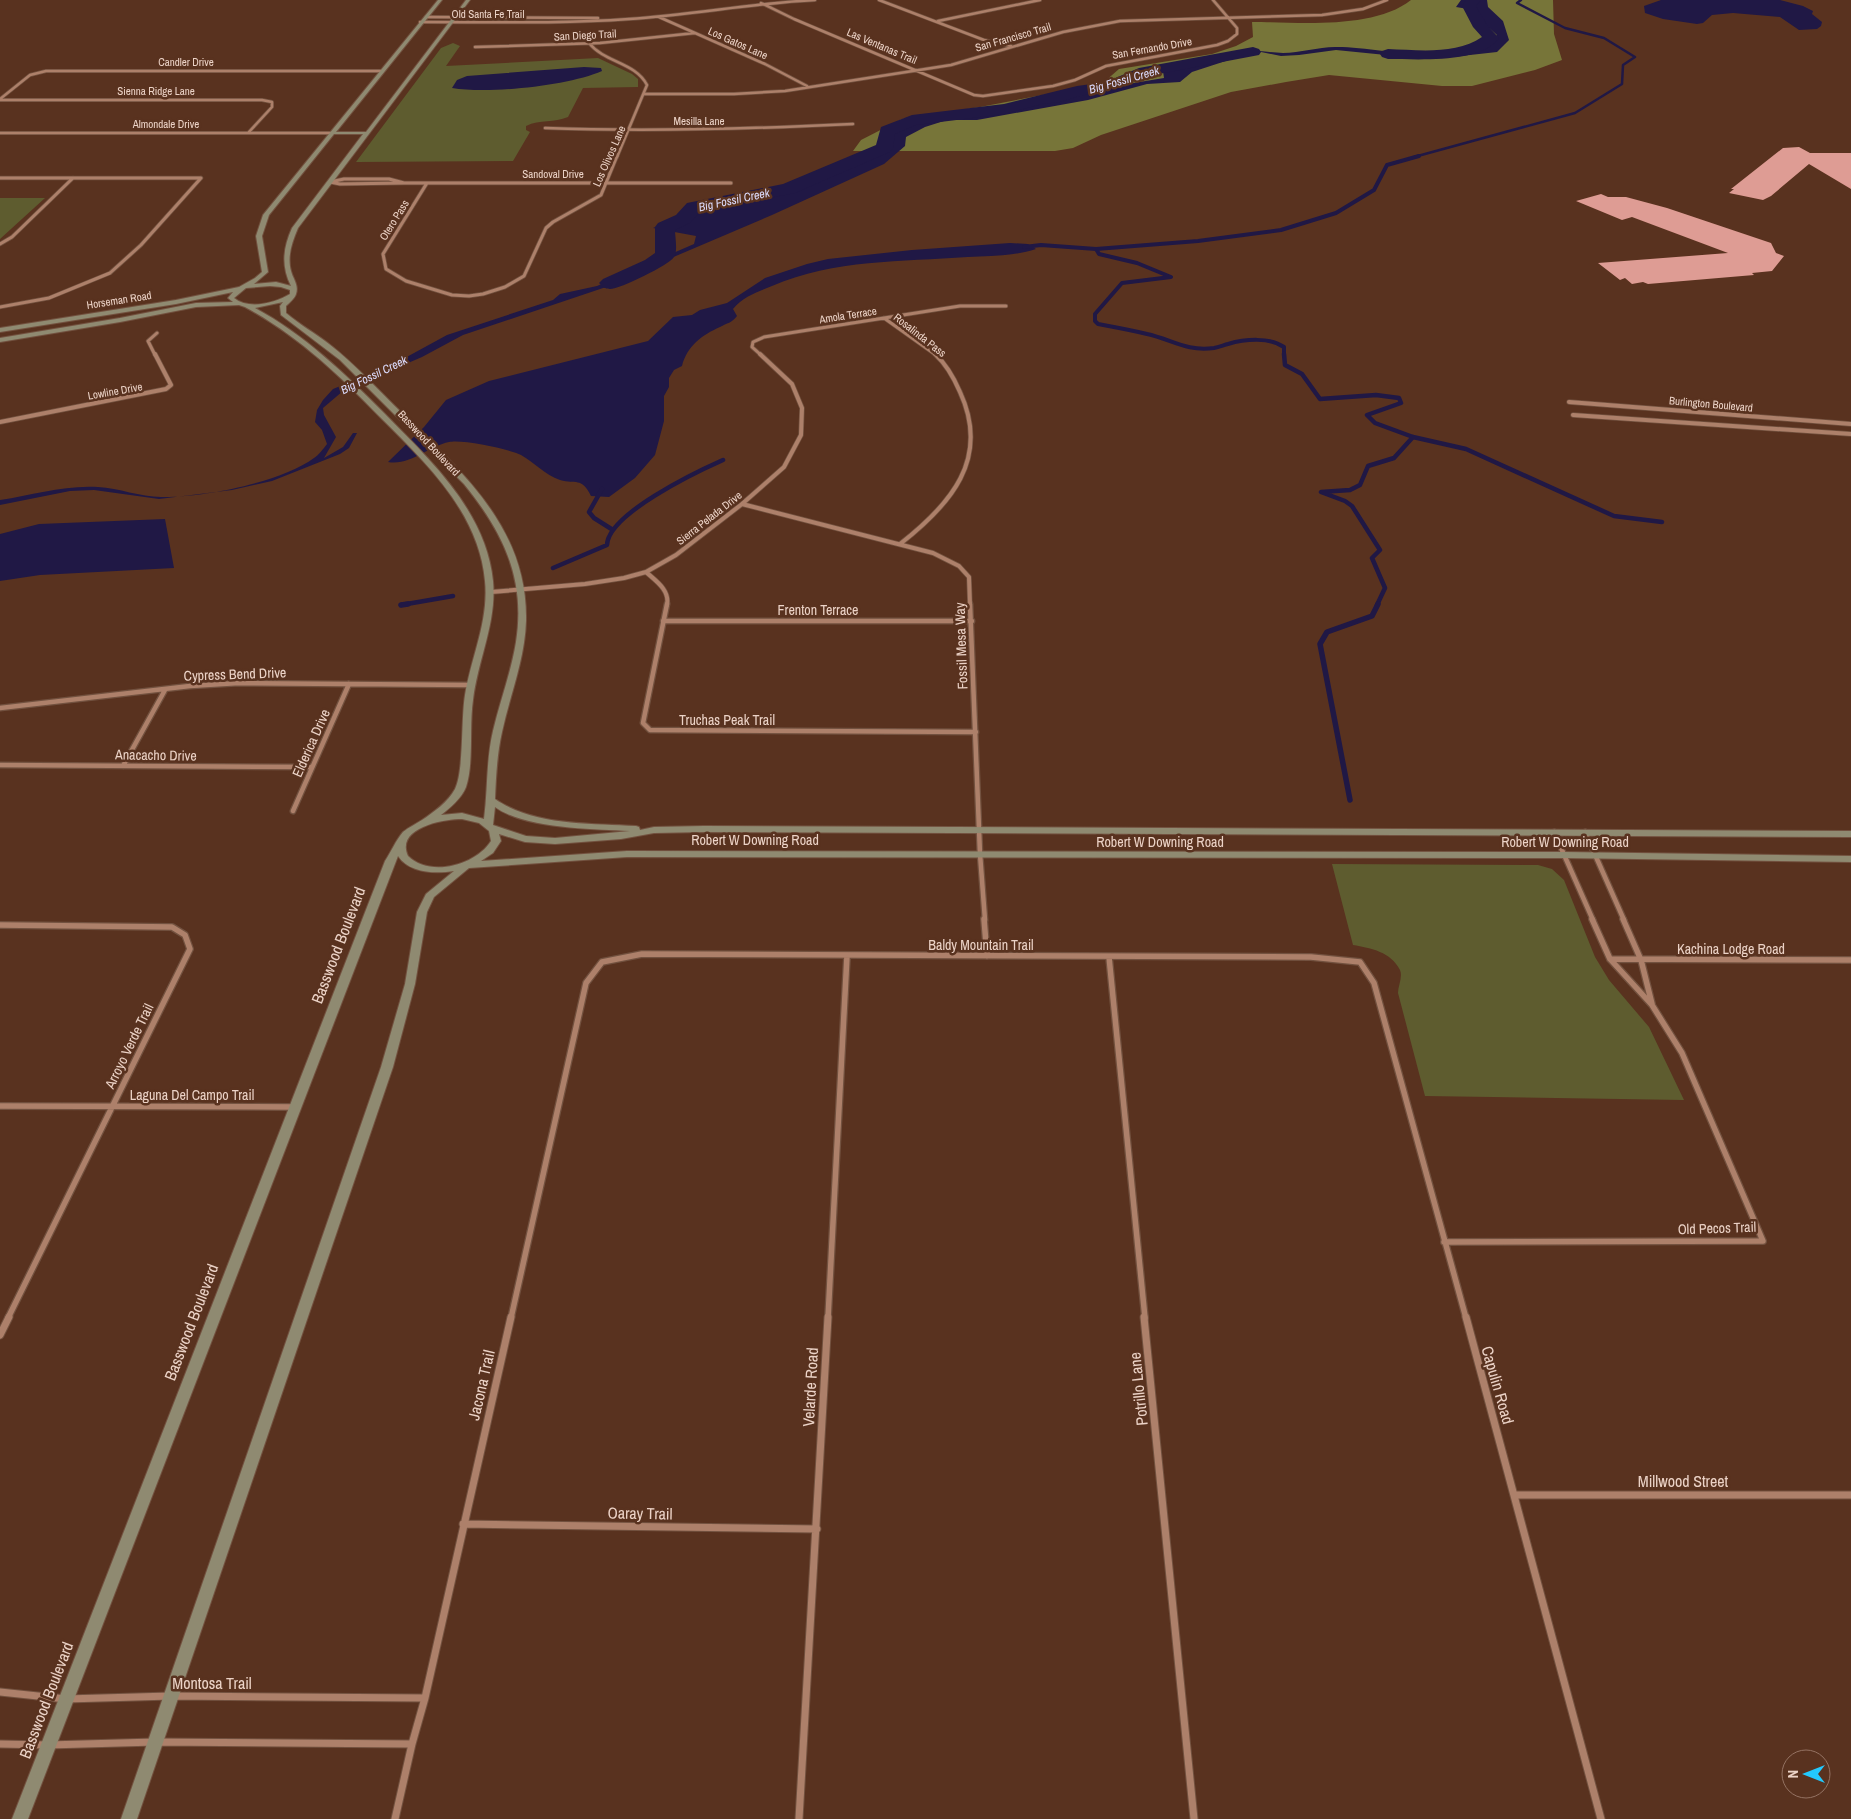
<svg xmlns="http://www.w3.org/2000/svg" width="1851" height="1819" font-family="'Archivo Narrow',sans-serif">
<rect width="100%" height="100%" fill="#59321f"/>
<path fill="#5e5c2f" d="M 453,43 L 460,46 L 446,66 L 598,58 L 632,74 L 638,79 L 638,87 L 583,88 L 568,117 C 554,123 540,119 526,126 L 526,130 L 530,132 L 513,161 L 356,162 L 441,48 Z
M 0,198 L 45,198 L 0,239 Z
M 1332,864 L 1538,865 L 1552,869 L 1564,880 L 1595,957 L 1609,980 L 1649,1027 L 1684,1100 L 1425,1096 L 1398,993 C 1398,986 1403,977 1400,970 C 1391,952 1371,948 1353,945 Z"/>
<path fill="#777539" d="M 1411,0 L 1553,0 L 1554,34 L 1562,60 L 1535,70 L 1472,86 L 1442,86 L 1329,75 L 1286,82 L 1231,92 L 1101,135 L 1073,148 L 1055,151 L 853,151 L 861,140 L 902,119 L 980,107 L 1095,85 L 1104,82 L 1119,69 L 1212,54 L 1236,46 L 1253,37 L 1252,22 C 1298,22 1373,30 1411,0 Z"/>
<path fill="#201845" d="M 1461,0 L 1487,0 L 1488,7 L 1503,21 L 1509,40 L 1497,52 L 1452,57 L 1386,55 L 1336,50 L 1299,55 L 1281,56 L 1261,52 L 1238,57 L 1192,72 L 1180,82 L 1147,84 L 1088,100 L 977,120 L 947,120 L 925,127 L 906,137 L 905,146 L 884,164 L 772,215 L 636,273 L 612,285 L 463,335 L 422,357 L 343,391 L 323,408 L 324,415 L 336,437 L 324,458 L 343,447 L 353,433 L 357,433 L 349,448 L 340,454 L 272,481 L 232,490 L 159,499 L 94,490 L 70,491 L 0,505 L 0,500 C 33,495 64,485 98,487 C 119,488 140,497 161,497 C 202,498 282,482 314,458 C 319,455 323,449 327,444 L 322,430 L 315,422 L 317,410 L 323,400 L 333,389 L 392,365 L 447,335 L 553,300 L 560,294 L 597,286 L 694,244 L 696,236 L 653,228 L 662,224 L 695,217 L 695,209 L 711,207 L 796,185 L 856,164 L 892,147 L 892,135 L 914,121 L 1004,110 L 1051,99 L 1082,95 L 1109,87 L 1164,78 L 1163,71 C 1191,64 1220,54 1248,51 C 1260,50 1271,53 1283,53 C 1300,53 1318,47 1335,47 C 1379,46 1466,72 1497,35 L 1468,9 L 1456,7 Z
M 1661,0 L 1780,0 L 1803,6 L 1813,11 L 1812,14 L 1822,22 L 1821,26 L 1817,29 L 1799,30 L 1780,17 L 1733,13 L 1712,15 L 1703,23 L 1697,24 L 1663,19 L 1645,13 L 1644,6 Z
M 584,67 L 601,68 L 602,71 C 568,86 489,94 452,88 L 457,80 L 467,76 Z
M 1010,243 L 1028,244 L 1036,249 C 1015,256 991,256 968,257 C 901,262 835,259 772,286 C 758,292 744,296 733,309 L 737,316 C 732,323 727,323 720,327 C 702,335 687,346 682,366 L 674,370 L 669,378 L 669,387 L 664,396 L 664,421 L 655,455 L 635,478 L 609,497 L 591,496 C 581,476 576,485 560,480 C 545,475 534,462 521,455 C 509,449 462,439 449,442 C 429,446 410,466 388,462 L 424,427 L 446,400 L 489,381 L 648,341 L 673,317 L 692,315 L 700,310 L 727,303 L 765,278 L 807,264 L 828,259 L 912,250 Z
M 165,519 L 174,568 L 40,575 L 0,581 L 0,534 L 39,524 Z"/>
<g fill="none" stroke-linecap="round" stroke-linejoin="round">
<path stroke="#201845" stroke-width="2.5" d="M 1414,157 L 1575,113 L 1622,84 L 1623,65 L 1635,57 L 1604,38 L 1565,28 L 1517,3 L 1521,0"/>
<path stroke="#201845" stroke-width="4" d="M 1024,247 L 1041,245 L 1096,249 L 1198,241 L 1281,230 L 1336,213 L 1374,190 L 1387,165 L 1419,156
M 1096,249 L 1099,254 L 1137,263 L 1171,277 L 1122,283 L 1095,314 L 1095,321 L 1098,324 C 1114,327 1131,330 1147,334 C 1171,339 1186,352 1214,348 C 1219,347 1224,345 1228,344 C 1245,339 1270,337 1284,347 L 1284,355"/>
<path stroke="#201845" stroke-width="4.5" d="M 1284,354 L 1285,365 L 1302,374 L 1320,399 L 1376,395 L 1399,398 L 1401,403 L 1367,415 L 1375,423 L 1413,437 L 1466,449 L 1614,516 L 1662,522
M 602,489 L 589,512 L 594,518 L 613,530
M 553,568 L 607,545 C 608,514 696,472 723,460
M 401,605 L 453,596
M 1377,605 L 1385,588 L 1372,558 L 1380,550 L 1352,506 L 1345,501 L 1321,492 L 1350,490 L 1360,485 L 1368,466 L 1394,458 L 1413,437"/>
<path stroke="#201845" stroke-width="5.5" d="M 401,605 L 408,604
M 1350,800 L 1320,644 L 1327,632 L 1372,616 L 1378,604"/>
<path fill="#201845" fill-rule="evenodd" d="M 1466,0 L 1481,0 L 1476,6 L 1487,25 L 1499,38 C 1481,64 1417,59 1388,59 L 1382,57 L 1380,54 L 1382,51 L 1388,49 C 1418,50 1456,55 1482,37 L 1473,27 L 1462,6 Z
M 1253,47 L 1259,49 L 1261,52 L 1259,55 L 1143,77 L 1116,89 L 1080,96 L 1060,102 L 1042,104 L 1005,114 L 916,125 L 895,134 L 893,148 L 890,152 L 795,193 L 700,212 L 690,223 L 675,230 C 675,237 678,251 674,257 C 669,265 620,289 610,289 C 610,289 603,288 603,287 L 599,283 L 603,279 L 645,260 L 655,253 L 655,227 L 658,223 L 676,215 L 687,203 L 783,184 L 876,145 L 881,127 L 912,115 L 1004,104 L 1077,86 L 1106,82 L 1139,68 Z"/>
</g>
<path fill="#de9c94" d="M 1799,147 L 1810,153 L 1851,153 L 1851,189 L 1809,164 L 1771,196 L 1763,200 L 1729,193 L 1734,189 L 1731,189 L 1783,148 Z
M 1601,194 L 1608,197 L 1626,197 L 1667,208 L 1771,243 L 1776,253 L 1784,256 L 1772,271 L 1752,273 L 1754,275 L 1648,284 L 1643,282 L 1632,284 L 1625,278 L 1620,280 L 1598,263 L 1728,253 L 1632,217 L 1622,220 L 1576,201 Z"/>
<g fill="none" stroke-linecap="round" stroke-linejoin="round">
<g stroke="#72513f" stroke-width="4">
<path id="street-far5" d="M 879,0 L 984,40 L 1011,46
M 761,3 L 794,19 L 974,95 L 983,96 L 1053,86 L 1075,80 L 1106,66 L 1217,45 L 1228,41 L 1237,34 L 1237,28 L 1213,0
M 426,17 L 598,18
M 659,17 L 765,64 L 807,86
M 938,21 L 1040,0
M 420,22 C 490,22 560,24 629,19 C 692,15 753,3 815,0
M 589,43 C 605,63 635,62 647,85 L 617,157
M 475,47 L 600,43 L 695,33
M 644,94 L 734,94 L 785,91 L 951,65 L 1063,32 L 1120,21 L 1322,15 L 1363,9 L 1387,0
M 0,99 L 30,75 L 46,71 L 382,71
M 0,100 L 262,100 L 272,102 L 272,107 L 248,133
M 545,128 C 648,132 750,129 853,124
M 0,133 L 331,133"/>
</g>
<g stroke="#72513f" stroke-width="4.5">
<path id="street-far4" d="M 0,178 L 201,178
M 344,179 L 389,179 L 404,183 L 340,184 L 330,182 Z
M 404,183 L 731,183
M 427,183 L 383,254 L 386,269 L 406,281 L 452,295 L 469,296 L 483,294 L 505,287 L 524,276 L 546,228 L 553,222 L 601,195 L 617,156
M 0,244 L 12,237 L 73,178
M 0,307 L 49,298 L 110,273 L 141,245 L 201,178
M 884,318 L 936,355
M 155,355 L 148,341 L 157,333
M 761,355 L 752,347 L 753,342 L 764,337 L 960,306 L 1006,306"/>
</g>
<g stroke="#72513f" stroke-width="5.5">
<path id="street-far3" d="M 1569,402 L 1851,424
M 1573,415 L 1851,434
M 0,422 L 166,389 L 171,385 L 155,354
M 742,504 L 933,553 L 959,566 L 969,577 L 970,605
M 900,544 C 950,505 991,459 960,392 C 954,378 946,364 935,354
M 646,572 C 656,581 670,590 667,605
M 491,592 L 585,584 L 624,578 L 646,572 L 676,555 L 742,504 L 784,467 L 801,435 L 802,408 L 792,384 L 760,354"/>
</g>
<g stroke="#72513f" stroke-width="7">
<path id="street-far2" d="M 667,604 L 643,723 L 650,730 L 976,732
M 970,604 L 980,854 L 985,920
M 663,621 L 972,621
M 0,708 L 190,686 L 239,683 L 471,685
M 0,765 L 312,767
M 123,766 L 165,690
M 293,811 L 349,684
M 1554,832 L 1593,920
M 1585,832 L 1624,920"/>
</g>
<g stroke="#72513f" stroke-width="8">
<path id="street-far1" d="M 984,919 L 987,956
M 1623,919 L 1641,960 L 1652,1004
M 0,925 L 172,927 L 185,935 L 190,949 L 8,1318
M 1109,957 L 1145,1318
M 1610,959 L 1851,960
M 0,1106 L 294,1107
M 1444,1242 L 1763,1241 L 1682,1053 L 1652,1005 L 1610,959 L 1592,919
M 511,1318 L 586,983 L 602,962 L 642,954 L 1311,957 L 1360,962 L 1374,983 L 1466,1318
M 828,1318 L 847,956"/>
</g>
<g stroke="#72513f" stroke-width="9">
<path id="street" d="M 1144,1317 L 1194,1819
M 1466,1317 L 1601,1819
M 0,1335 L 9,1317
M 1515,1495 L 1851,1495
M 463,1524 L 817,1529
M 0,1692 L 66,1699 L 171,1696 L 425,1698
M 0,1744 L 48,1745 L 155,1742 L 412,1744
M 395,1819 L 412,1744 L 425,1698 L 511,1317
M 799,1819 L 828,1317"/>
</g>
<g stroke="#72513f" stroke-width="2">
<path id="secondary" d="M 438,0 L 442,0 L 336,132 L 366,132 L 466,0 L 470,0 L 298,228 C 292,242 287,256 291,271 C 293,279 299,285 296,294 C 295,298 289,303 286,306 L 286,313 C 300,325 315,333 329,344 C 356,365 379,391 403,414 C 463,473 528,529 526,621 C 525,659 510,695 502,732 C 497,754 496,776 495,799 C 534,826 590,823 636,826 L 639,827 L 640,830 L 654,827 L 704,826 L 1851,831 L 1851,837 L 704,832 L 654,833 L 621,839 L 555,844 L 525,842 L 499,834 L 501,841 L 493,853 L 481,861 L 627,851 L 1564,852 L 1851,856 L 1851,862 L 1564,858 L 627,857 L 469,868 L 434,897 L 427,912 L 415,984 L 393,1067 L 137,1819 L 121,1819 L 381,1067 L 405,984 L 417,912 L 426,894 L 454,871 C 435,874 409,873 398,856 L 28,1819 L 12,1819 L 385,861 C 391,852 396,840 403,832 C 409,827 416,824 422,820 C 434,812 448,802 455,789 C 464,771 461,719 465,695 C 471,657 489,621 485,581 C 479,512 425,462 379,416 C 337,373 298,336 245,307 L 239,305 L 196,307 L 120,322 L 0,342 L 0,338 L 120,318 L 196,303 L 233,302 L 228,298 L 233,292 L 176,304 L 0,332 L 0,328 L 176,300 L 239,287 L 255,278 L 262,272 L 256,236 L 263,215 ZM 334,134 L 363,134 L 292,228 C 283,248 281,266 291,286 L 276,282 L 254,284 L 268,272 L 262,236 L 269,215 ZM 270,286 L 281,287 L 290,290 L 290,294 C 275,303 249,310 234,298 L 246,288 ZM 283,302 L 280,306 L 281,315 L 340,360 L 464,484 C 503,532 526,579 516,642 C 511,673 500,701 493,731 C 486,760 488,789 484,819 L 462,813 L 441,815 C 450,808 462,798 466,787 C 474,763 469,726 473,700 C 478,659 497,622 493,581 C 486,511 430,460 384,413 C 344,373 305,335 255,308 ZM 495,807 C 525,829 593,829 630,831 L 555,838 L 526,836 L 493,825 ZM 462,819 L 479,823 L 489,831 L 491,841 C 476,865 430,878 408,856 C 395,828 443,819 462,819 Z"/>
</g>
<use href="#street-far5" stroke="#ad806a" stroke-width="2.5"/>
<use href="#street-far4" stroke="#ad806a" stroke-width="3"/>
<use href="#street-far3" stroke="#ad806a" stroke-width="4"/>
<use href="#street-far2" stroke="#ad806a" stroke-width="4.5"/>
<use href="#street-far1" stroke="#ad806a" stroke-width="5.5"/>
<use href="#street" stroke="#ad806a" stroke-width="7"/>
<use href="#secondary" fill="#8f8a71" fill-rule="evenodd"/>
</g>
<g text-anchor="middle" stroke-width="5" stroke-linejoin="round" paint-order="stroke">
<g font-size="11" fill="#ecd3c7" stroke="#59321f">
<text x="488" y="18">Old Santa Fe Trail</text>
<text transform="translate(585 35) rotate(-3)" y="4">San Diego Trail</text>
<text transform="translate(1013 37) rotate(-16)" y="4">San Francisco Trail</text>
<text transform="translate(738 43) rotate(24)" y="4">Los Gatos Lane</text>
<text transform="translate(882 46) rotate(23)" y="4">Las Ventanas Trail</text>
<text transform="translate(1152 48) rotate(-10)" y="4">San Fernando Drive</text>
<text x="186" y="66">Candler Drive</text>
<text x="156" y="95">Sienna Ridge Lane</text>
<text x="699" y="125">Mesilla Lane</text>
<text x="166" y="128">Almondale Drive</text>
<text transform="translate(609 156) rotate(-66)" y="4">Los Olivos Lane</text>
<text x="553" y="178">Sandoval Drive</text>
<text transform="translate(394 220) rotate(-58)" y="4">Otero Pass</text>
<text transform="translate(119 300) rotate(-9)" y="4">Horseman Road</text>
<text transform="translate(848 315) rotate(-9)" y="4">Amola Terrace</text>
<text transform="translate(920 335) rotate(38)" y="4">Rosalinda Pass</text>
<text transform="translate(115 391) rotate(-10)" y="4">Lowline Drive</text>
<text transform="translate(1711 404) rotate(5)" y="4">Burlington Boulevard</text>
<text transform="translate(429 443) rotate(47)" y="4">Basswood Boulevard</text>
<text transform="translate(709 518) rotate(-38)" y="4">Sierra Pelada Drive</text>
</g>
<g font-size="12" font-style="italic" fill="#dcdbfc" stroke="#59321f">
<text transform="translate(1124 80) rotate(-16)" y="4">Big Fossil Creek</text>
<text transform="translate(734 200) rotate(-12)" y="4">Big Fossil Creek</text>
<text transform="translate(374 375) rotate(-26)" y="4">Big Fossil Creek</text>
</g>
<g font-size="14" fill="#ecd3c7" stroke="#59321f">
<text x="818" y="615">Frenton Terrace</text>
<text transform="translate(961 646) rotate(-92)" y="5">Fossil Mesa Way</text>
<text transform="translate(235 674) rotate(-2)" y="5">Cypress Bend Drive</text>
<text x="727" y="725">Truchas Peak Trail</text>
<text transform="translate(311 743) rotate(-66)" y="5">Elderica Drive</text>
<text transform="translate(156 755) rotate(1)" y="5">Anacacho Drive</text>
<text x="755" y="845">Robert W Downing Road</text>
<text x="1160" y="847">Robert W Downing Road</text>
<text x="1565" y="847">Robert W Downing Road</text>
<text x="981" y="950">Baldy Mountain Trail</text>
<text x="1731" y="954">Kachina Lodge Road</text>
<text transform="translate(129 1046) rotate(-64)" y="5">Arroyo Verde Trail</text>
<text x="192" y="1100">Laguna Del Campo Trail</text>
<text transform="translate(1717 1228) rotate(-2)" y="5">Old Pecos Trail</text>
</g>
<g font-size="16" fill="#ecd3c7" stroke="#59321f">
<text transform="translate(338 945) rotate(-69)" y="6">Basswood Boulevard</text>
<text transform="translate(191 1322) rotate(-69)" y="6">Basswood Boulevard</text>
<text transform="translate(481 1385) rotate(-77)" y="6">Jacona Trail</text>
<text transform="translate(1498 1385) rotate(74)" y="6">Capulin Road</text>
<text transform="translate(810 1387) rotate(-87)" y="6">Velarde Road</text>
<text transform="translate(1138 1389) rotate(-96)" y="6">Potrillo Lane</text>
<text x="1683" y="1487">Millwood Street</text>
<text transform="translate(640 1513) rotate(1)" y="6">Oaray Trail</text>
<text x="212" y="1689">Montosa Trail</text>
<text transform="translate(46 1700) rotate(-69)" y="6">Basswood Boulevard</text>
</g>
</g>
<g transform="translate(1806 1774) rotate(270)"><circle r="24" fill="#59321f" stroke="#947262"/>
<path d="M0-4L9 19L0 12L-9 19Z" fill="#23c9fe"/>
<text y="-8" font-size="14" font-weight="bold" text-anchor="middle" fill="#ecd3c7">N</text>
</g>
</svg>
